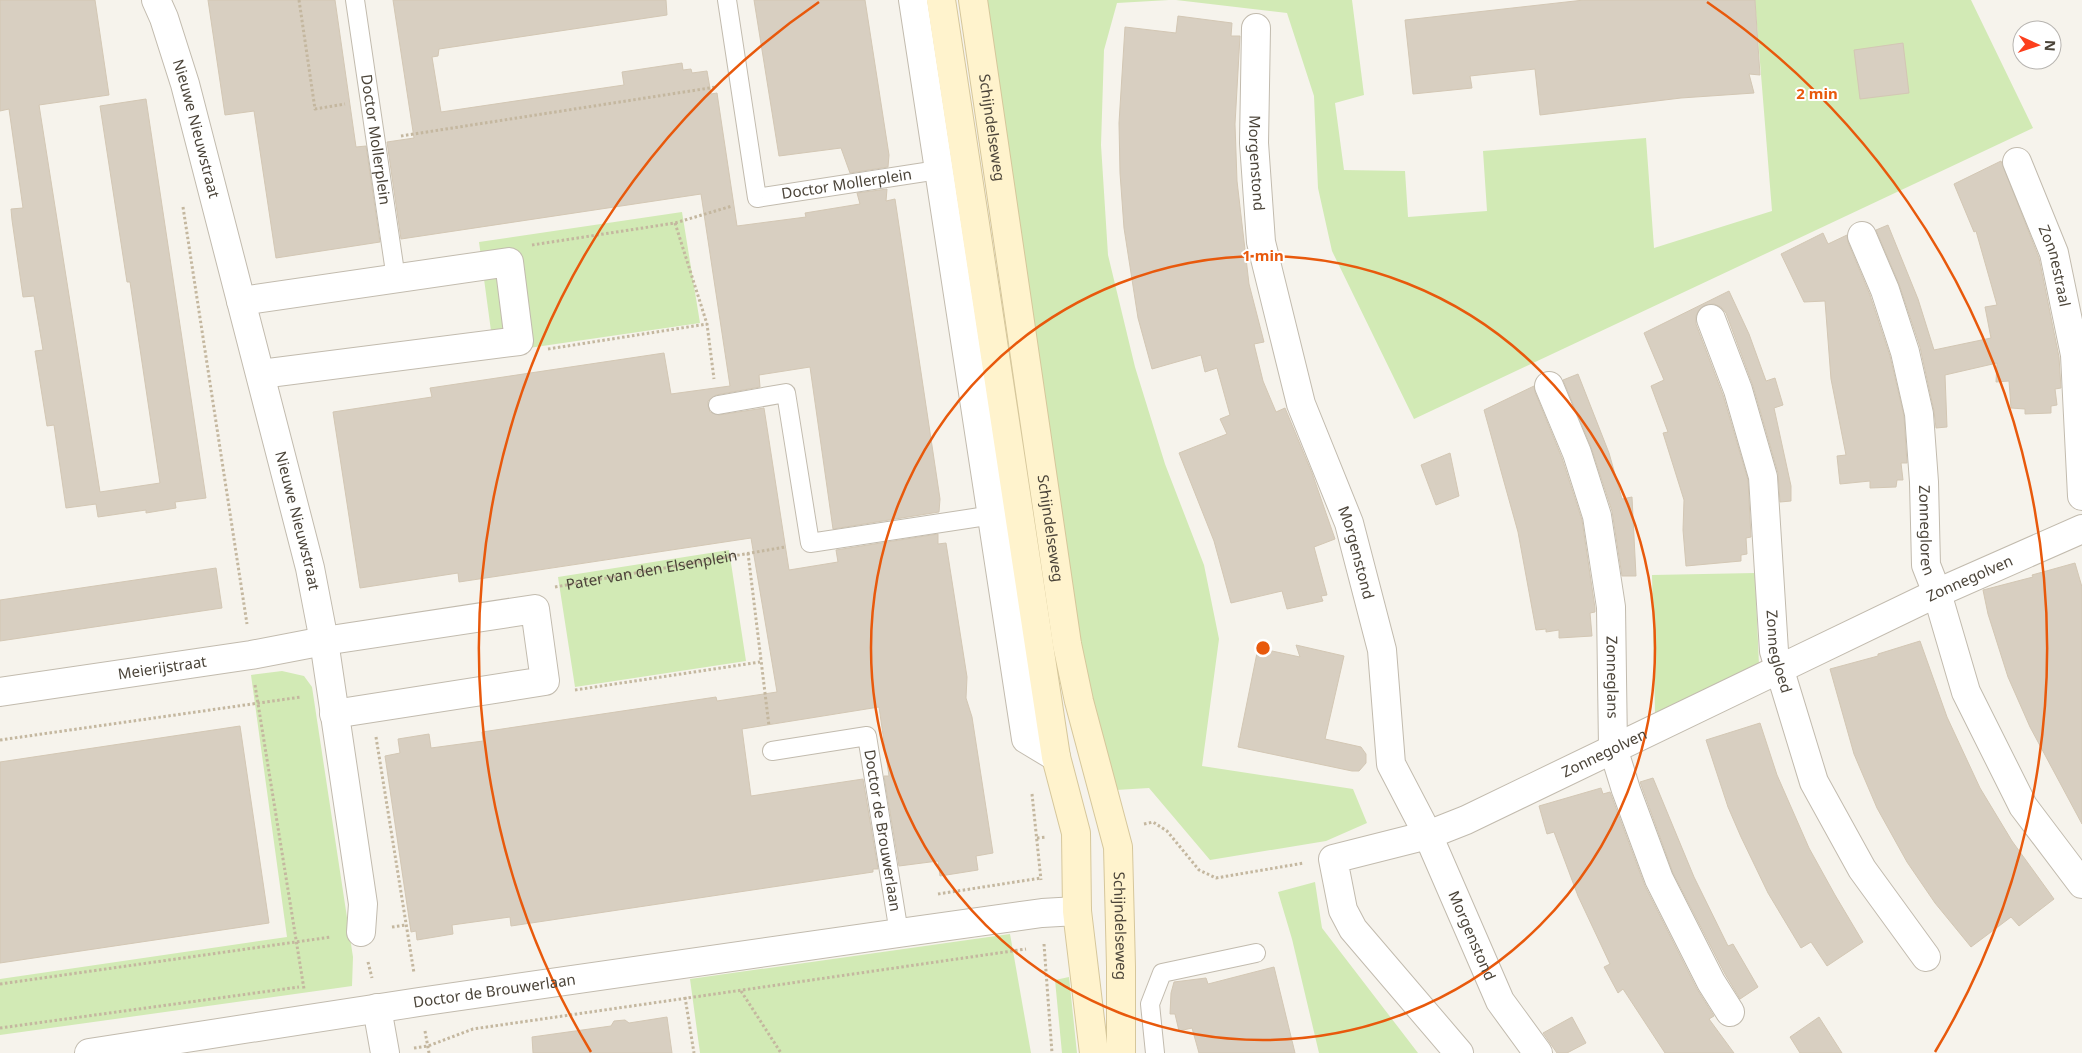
<svg xmlns="http://www.w3.org/2000/svg" width="2082" height="1053" font-family="'Noto Sans',sans-serif">
<rect width="100%" height="100%" fill="#f6f3ec"/>
<path fill="#d2eab5" d="M 979,0 L 1169,0 L 1117,3 L 1104,50 L 1101,145 L 1108,255 L 1135,367 L 1165,464 L 1204,565 L 1219,639 L 1202,766 L 1353,789 L 1367,823 L 1326,841 L 1210,860 L 1149,788 L 1116,790 L 1087,689 Z
M 1176,0 L 1352,0 L 1364,95 L 1335,103 L 1344,170 L 1405,171 L 1408,217 L 1487,211 L 1483,151 L 1646,138 L 1654,248 L 1772,211 L 1755,0 L 1971,0 L 2033,128 L 1414,419 L 1332,251 L 1318,188 L 1314,96 L 1287,13 Z
M 682,212 L 700,323 L 494,353 L 479,242 Z
M 729,550 L 746,661 L 575,687 L 558,577 Z
M 1755,573 L 1759,665 L 1655,713 L 1652,575 Z
M 282,671 L 304,676 L 312,687 L 353,957 L 352,986 L 0,1035 L 0,979 L 287,937 L 251,675 Z
M 1315,882 L 1322,928 L 1418,1053 L 1319,1053 L 1292,939 L 1278,892 Z
M 1010,934 L 1031,1053 L 700,1053 L 690,979 Z
M 1069,977 L 1077,1053 L 1062,1053 L 1055,980 Z"/>
<path fill="#d8cfc1" stroke="#d3c7b4" d="M 0,0 L 95,0 L 109,95 L 39,105 L 100,492 L 160,483 L 136,322 L 130,282 L 127,282 L 100,106 L 146,99 L 206,498 L 175,502 L 176,508 L 146,513 L 146,510 L 98,517 L 96,504 L 66,508 L 54,425 L 47,426 L 35,351 L 43,350 L 34,296 L 23,297 L 12,220 L 11,209 L 23,208 L 9,109 L 0,111 Z
M 208,0 L 335,0 L 356,147 L 366,146 L 380,242 L 276,258 L 254,111 L 225,115 Z
M 393,0 L 666,0 L 667,15 L 439,49 L 438,56 L 432,57 L 441,112 L 624,85 L 622,72 L 682,63 L 683,70 L 691,69 L 692,73 L 707,71 L 711,94 L 717,93 L 737,226 L 806,217 L 805,213 L 860,204 L 857,193 L 887,189 L 886,201 L 895,199 L 940,499 L 939,512 L 833,529 L 810,367 L 759,375 L 760,387 L 716,395 L 708,401 L 708,406 L 710,412 L 719,415 L 764,408 L 789,570 L 838,562 L 836,550 L 938,534 L 938,544 L 946,543 L 967,677 L 966,698 L 972,717 L 993,853 L 976,856 L 978,870 L 940,876 L 938,861 L 899,866 L 884,776 L 889,776 L 879,707 L 742,729 L 751,796 L 863,779 L 878,869 L 873,869 L 873,872 L 511,926 L 510,917 L 452,925 L 453,934 L 417,940 L 416,931 L 411,932 L 385,756 L 400,753 L 398,739 L 429,734 L 431,748 L 483,741 L 482,732 L 716,697 L 717,701 L 777,692 L 751,538 L 459,582 L 458,573 L 360,588 L 333,412 L 432,397 L 430,388 L 664,353 L 671,394 L 730,386 L 701,194 L 401,239 L 387,142 L 414,138 Z
M 754,0 L 865,0 L 889,155 L 888,167 L 850,173 L 841,148 L 779,156 Z
M 1584,0 L 1755,0 L 1760,75 L 1749,74 L 1754,93 L 1681,98 L 1540,115 L 1535,69 L 1470,76 L 1472,88 L 1413,94 L 1405,20 Z
M 1178,16 L 1232,23 L 1231,36 L 1240,36 L 1235,124 L 1237,181 L 1249,284 L 1264,342 L 1254,344 L 1263,381 L 1276,412 L 1285,408 L 1312,473 L 1335,539 L 1314,547 L 1327,595 L 1321,596 L 1323,601 L 1287,609 L 1282,591 L 1231,603 L 1214,541 L 1179,453 L 1227,434 L 1220,419 L 1230,415 L 1217,368 L 1205,372 L 1201,355 L 1152,369 L 1138,318 L 1124,228 L 1120,173 L 1119,123 L 1125,27 L 1176,33 Z
M 1903,43 L 1909,93 L 1860,99 L 1854,50 Z
M 2001,161 L 2039,258 L 2059,357 L 2061,388 L 2055,389 L 2057,405 L 2051,406 L 2051,413 L 2025,414 L 2025,409 L 2011,408 L 2009,381 L 1996,382 L 1997,363 L 1945,375 L 1947,427 L 1936,428 L 1934,411 L 1920,347 L 1899,284 L 1876,230 L 1888,225 L 1918,299 L 1934,350 L 1991,338 L 1985,307 L 1997,305 L 1976,231 L 1974,232 L 1954,184 Z
M 1823,233 L 1828,244 L 1847,235 L 1848,242 L 1870,295 L 1890,356 L 1904,416 L 1907,463 L 1901,463 L 1903,480 L 1897,480 L 1896,487 L 1870,488 L 1870,481 L 1840,484 L 1837,456 L 1846,455 L 1831,379 L 1825,301 L 1804,302 L 1781,254 Z
M 1729,291 L 1749,334 L 1766,381 L 1775,378 L 1783,405 L 1774,408 L 1791,486 L 1791,501 L 1780,502 L 1778,473 L 1753,386 L 1726,313 L 1721,307 L 1714,304 L 1705,305 L 1699,310 L 1696,316 L 1696,324 L 1723,395 L 1748,480 L 1751,537 L 1746,538 L 1747,554 L 1741,555 L 1741,561 L 1686,566 L 1683,530 L 1684,500 L 1663,433 L 1668,432 L 1651,386 L 1664,380 L 1644,333 Z
M 1578,374 L 1609,453 L 1622,499 L 1632,497 L 1636,576 L 1622,576 L 1612,511 L 1591,447 L 1563,380 Z
M 1534,386 L 1535,392 L 1562,458 L 1582,520 L 1595,608 L 1595,612 L 1590,613 L 1592,636 L 1559,638 L 1559,630 L 1546,632 L 1546,629 L 1536,630 L 1518,532 L 1484,410 Z
M 1450,453 L 1459,496 L 1436,505 L 1421,465 Z
M 2075,563 L 2082,587 L 2082,824 L 2030,727 L 2008,677 L 1988,614 L 1983,590 L 2033,577 L 2032,575 Z
M 216,568 L 222,608 L 0,641 L 0,600 Z
M 1920,641 L 1947,717 L 1980,788 L 2012,841 L 2054,899 L 2019,926 L 2011,917 L 1971,947 L 1935,903 L 1907,862 L 1877,808 L 1854,754 L 1830,669 L 1878,656 L 1878,654 Z
M 1296,645 L 1344,656 L 1325,739 L 1361,747 L 1366,754 L 1366,763 L 1359,771 L 1352,771 L 1238,747 L 1258,648 L 1300,657 Z
M 1760,723 L 1777,775 L 1809,848 L 1835,895 L 1863,942 L 1827,966 L 1811,942 L 1801,948 L 1768,893 L 1741,837 L 1728,807 L 1706,740 Z
M 240,726 L 269,923 L 0,963 L 0,762 Z
M 1653,778 L 1694,877 L 1728,946 L 1733,944 L 1758,987 L 1740,999 L 1725,974 L 1673,873 L 1640,782 Z
M 1601,788 L 1603,794 L 1610,792 L 1645,886 L 1697,989 L 1714,1016 L 1709,1019 L 1734,1053 L 1665,1053 L 1623,989 L 1618,993 L 1604,967 L 1610,964 L 1578,896 L 1554,832 L 1547,834 L 1539,806 Z
M 1274,967 L 1295,1053 L 1199,1053 L 1192,1028 L 1179,1031 L 1175,1014 L 1170,1014 L 1171,993 L 1174,982 L 1206,978 L 1208,984 Z
M 667,1017 L 672,1053 L 533,1053 L 532,1037 L 611,1026 L 614,1021 L 625,1020 L 629,1023 Z
M 1572,1017 L 1586,1043 L 1567,1053 L 1557,1053 L 1543,1033 Z
M 1819,1017 L 1842,1053 L 1800,1053 L 1790,1037 Z"/>
<g fill="none" stroke-linecap="round" stroke-linejoin="round">
<g stroke="#c2bbae" stroke-width="20">
<g id="lane">
<path id="s2" d="M 355,0 L 396,279"/>
<path id="s3" d="M 727,0 L 757,198 L 938,170"/>
<path d="M 718,405 L 786,393 L 810,543 L 993,515"/>
<path id="s4" d="M 772,751 L 867,736 L 899,933"/>
<path d="M 1155,1053 L 1150,1004 L 1162,973 L 1256,953"/>
</g>
</g>
<g stroke="#c2bbae" stroke-width="30">
<g id="street">
<path id="s5" d="M 156,0 L 164,18 L 185,84 L 310,568 L 324,641 L 363,904 L 361,932"/>
<path d="M 913,0 L 1026,739 L 1056,757"/>
<path id="s6" d="M 1256,28 L 1254,143 L 1261,242 L 1301,404 L 1349,523 L 1382,650 L 1391,764 L 1428,835 L 1500,1001 L 1538,1053"/>
<path id="s7" d="M 2017,162 L 2054,253 L 2075,355 L 2082,496"/>
<path id="s8" d="M 1862,236 L 1885,290 L 1905,352 L 1919,414 L 1924,482 L 1926,565 L 1937,593 L 1966,692 L 2023,806 L 2082,884"/>
<path d="M 241,301 L 509,262 L 519,341 L 261,374"/>
<path id="s9" d="M 1711,319 L 1738,390 L 1763,477 L 1774,651 L 1814,782 L 1862,869 L 1926,957"/>
<path id="s10" d="M 1549,386 L 1577,453 L 1597,516 L 1611,607 L 1613,748 L 1626,790 L 1659,879 L 1711,982 L 1730,1012"/>
<path id="s11" d="M 0,692 L 251,655 L 324,641 L 535,609 L 545,681 L 334,714"/>
<path d="M 377,1008 L 385,1053"/>
<path id="s12" d="M 89,1053 L 419,1002 L 899,933 L 1042,913 L 1077,911"/>
<path id="s13" d="M 1459,1053 L 1353,929 L 1343,910 L 1333,859 L 1428,835 L 1466,820 L 1937,593 L 2082,529"/>
</g>
</g>
<g stroke="#d6c79b" stroke-width="30">
<g id="secondary">
<path d="M 941,0 L 1056,757 L 1076,833 L 1077,911 L 1094,1053"/>
<path id="s14" d="M 973,0 L 1067,644 L 1079,701 L 1118,847 L 1121,967 L 1121,1053"/>
</g>
</g>
<g stroke="#c4b79f" stroke-width="3" stroke-dasharray="2.5 2.5" stroke-linecap="butt">
<path d="M 299,0 L 315,109 L 345,104"/>
<path d="M 401,136 L 716,87"/>
<path d="M 183,207 L 247,624"/>
<path d="M 675,223 L 707,324 L 714,379"/>
<path d="M 532,245 L 675,223 L 732,206"/>
<path d="M 548,349 L 707,324"/>
<path d="M 748,553 L 769,726"/>
<path id="s1" d="M 555,587 L 785,547"/>
<path d="M 255,685 L 304,989"/>
<path d="M 575,690 L 760,662"/>
<path d="M 376,737 L 414,973"/>
<path d="M 0,740 L 301,697"/>
<path d="M 1032,794 L 1041,880"/>
<path d="M 1144,824 L 1153,822 L 1167,831 L 1199,870 L 1216,878 L 1304,863"/>
<path d="M 1037,838 L 1046,837"/>
<path d="M 938,894 L 1041,878"/>
<path d="M 392,927 L 406,925"/>
<path d="M 1044,944 L 1052,1053"/>
<path d="M 368,962 L 372,978"/>
<path d="M 0,984 L 331,937"/>
<path d="M 741,991 L 781,1053"/>
<path d="M 685,997 L 694,1053"/>
<path d="M 0,1028 L 299,987"/>
<path d="M 425,1031 L 429,1053"/>
<path d="M 414,1048 L 428,1046 L 473,1029 L 1026,949"/>
</g>
<use href="#lane" stroke="#fff" stroke-width="18"/>
<use href="#street" stroke="#fff" stroke-width="28"/>
<use href="#secondary" stroke="#fff3cd" stroke-width="28"/>
</g>
<g fill="none" stroke="#e8590c" stroke-width="2.5">
<circle cx="1263" cy="648" r="392"/>
<path d="M591 1052A784 784 0 0 1 819 2M1707 2A784 784 0 0 1 1935 1052"/>
</g>
<g text-anchor="middle" stroke-width="4" stroke-linejoin="round" paint-order="stroke">
<g font-size="15" fill="#4b4439" stroke="#fff">
<text dy="5" stroke="none"><textPath href="#s14" startOffset="129">Schijndelseweg</textPath></text>
<text dy="5" stroke="none"><textPath href="#s5" startOffset="135">Nieuwe Nieuwstraat</textPath></text>
<text dy="5" stroke="none"><textPath href="#s2" startOffset="141">Doctor Mollerplein</textPath></text>
<text dy="5" stroke="none"><textPath href="#s6" startOffset="135">Morgenstond</textPath></text>
<text dy="5" stroke="none"><textPath href="#s3" startOffset="291">Doctor Mollerplein</textPath></text>
<text dy="5" stroke="none"><textPath href="#s7" startOffset="111">Zonnestraal</textPath></text>
<text dy="5" stroke="none"><textPath href="#s5" startOffset="540">Nieuwe Nieuwstraat</textPath></text>
<text dy="5" stroke="none"><textPath href="#s14" startOffset="534">Schijndelseweg</textPath></text>
<text dy="5" stroke="none"><textPath href="#s8" startOffset="304">Zonnegloren</textPath></text>
<text dy="5" stroke="none"><textPath href="#s6" startOffset="540">Morgenstond</textPath></text>
<text dy="5" stroke="none"><textPath href="#s1" startOffset="98">Pater van den Elsenplein</textPath></text>
<text dy="5" stroke="none"><textPath href="#s13" startOffset="934">Zonnegolven</textPath></text>
<text dy="5" stroke="none"><textPath href="#s9" startOffset="342">Zonnegloed</textPath></text>
<text dy="5" stroke="none"><textPath href="#s11" startOffset="164">Meierijstraat</textPath></text>
<text dy="5" stroke="none"><textPath href="#s10" startOffset="301">Zonneglans</textPath></text>
<text dy="5" stroke="none"><textPath href="#s13" startOffset="529">Zonnegolven</textPath></text>
<text dy="5" stroke="none"><textPath href="#s4" startOffset="192">Doctor de Brouwerlaan</textPath></text>
<text dy="5" stroke="none"><textPath href="#s14" startOffset="939">Schijndelseweg</textPath></text>
<text dy="5" stroke="none"><textPath href="#s6" startOffset="945">Morgenstond</textPath></text>
<text dy="5" stroke="none"><textPath href="#s12" startOffset="410">Doctor de Brouwerlaan</textPath></text>
</g>
</g>
<circle cx="1263" cy="648" r="8" fill="#e8590c" stroke="#fff" stroke-width="2.5"/>
<g font-size="15" text-anchor="middle" font-weight="bold" fill="#e8590c" stroke="#fff" stroke-width="4" stroke-linejoin="round" paint-order="stroke">
<text x="1817" y="99">2 min</text>
<text x="1263" y="261">1 min</text>
</g>
<g transform="translate(2037 45) rotate(93)"><circle r="24" fill="#ffffff" stroke="#b7b4b0"/>
<path d="M0-4L9 19L0 12L-9 19Z" fill="#fc3f1d"/>
<text y="-8" font-size="14" font-weight="bold" text-anchor="middle" fill="#4b4439">N</text>
</g>
</svg>
